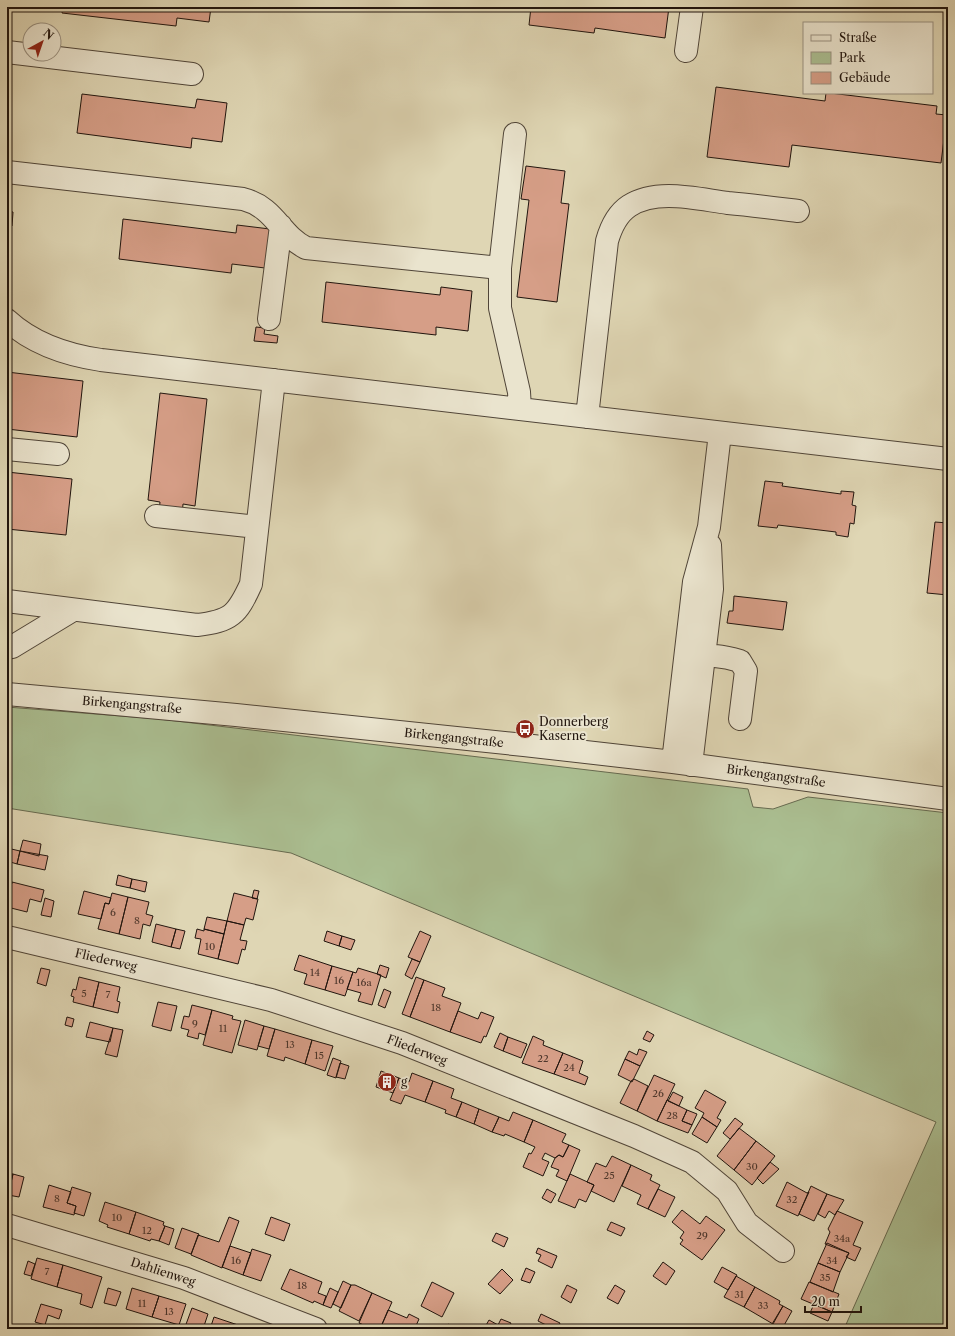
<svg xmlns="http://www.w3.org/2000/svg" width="955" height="1336" font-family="'Libre Caslon Text',serif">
<rect width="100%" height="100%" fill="#dfd6b4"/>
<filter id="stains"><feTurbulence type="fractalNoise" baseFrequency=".005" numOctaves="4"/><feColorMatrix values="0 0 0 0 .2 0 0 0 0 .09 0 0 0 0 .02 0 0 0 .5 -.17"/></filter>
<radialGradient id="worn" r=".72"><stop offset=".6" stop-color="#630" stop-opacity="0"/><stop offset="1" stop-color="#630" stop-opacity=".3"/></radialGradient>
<path fill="#abbf92" stroke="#666a50" d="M 7,707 L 159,719 L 748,789 L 753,807 L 773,809 L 808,797 L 948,813 L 948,1329 L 844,1329 L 936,1122 L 291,853 L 7,808 Z"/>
<path fill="#d69e87" stroke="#21150e" d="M 63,7 L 211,7 L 209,22 L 177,18 L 176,26 L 62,13 Z
M 531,7 L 669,7 L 665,38 L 595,28 L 594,33 L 529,25 Z
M 716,87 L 825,101 L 826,93 L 830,93 L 937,106 L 936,114 L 947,115 L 941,163 L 792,145 L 789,167 L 707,157 Z
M 82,94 L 195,108 L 197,99 L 227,103 L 222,142 L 192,138 L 191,148 L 77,133 Z
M 526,166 L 565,171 L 561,203 L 569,204 L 557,302 L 517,297 L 529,200 L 521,199 Z
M 7,211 L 13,212 L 12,226 L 7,226 Z
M 123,219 L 236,233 L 237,225 L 270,229 L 265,268 L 232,264 L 231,273 L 119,259 Z
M 326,282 L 440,295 L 441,287 L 472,291 L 468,331 L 436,327 L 436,335 L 322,322 Z
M 256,327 L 265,328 L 264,334 L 278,336 L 277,343 L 254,341 Z
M 7,372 L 83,381 L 77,437 L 7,429 Z
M 160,393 L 207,399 L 195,506 L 183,504 L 182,515 L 159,513 L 160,502 L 148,500 Z
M 7,472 L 72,479 L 66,535 L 7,529 Z
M 765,481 L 783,483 L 782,486 L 841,494 L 841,491 L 854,492 L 852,505 L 856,506 L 854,524 L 850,523 L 848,537 L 836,535 L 836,532 L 778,525 L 777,528 L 758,526 Z
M 935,522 L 948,523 L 948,595 L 927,593 Z
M 734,596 L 787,602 L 783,630 L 727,623 L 729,611 L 733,611 Z
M 23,840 L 41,844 L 39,856 L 20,851 Z
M 7,848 L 20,851 L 17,864 L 7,861 Z
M 20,851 L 48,856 L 45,870 L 17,864 Z
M 118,875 L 132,879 L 130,888 L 116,885 Z
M 132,879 L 147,882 L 145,892 L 130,888 Z
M 7,881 L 12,882 L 7,904 Z
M 12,882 L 44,890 L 41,902 L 30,899 L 27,912 L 7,907 Z
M 254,890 L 259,891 L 257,899 L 252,898 Z
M 84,891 L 111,898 L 109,904 L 105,903 L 101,919 L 78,914 Z
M 112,893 L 128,897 L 119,934 L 98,929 L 105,903 L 109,904 Z
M 234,893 L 258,899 L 253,920 L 246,918 L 244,925 L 227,921 Z
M 128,897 L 149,902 L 146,914 L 153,916 L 150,926 L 143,924 L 140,939 L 119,934 Z
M 45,898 L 54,901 L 51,917 L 41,915 Z
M 207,917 L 227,921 L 224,934 L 204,929 Z
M 227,921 L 244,925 L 240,940 L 247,941 L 245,950 L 242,949 L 238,964 L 218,959 Z
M 156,924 L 176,929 L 171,947 L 152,942 Z
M 176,929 L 185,931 L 180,949 L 171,947 Z
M 197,929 L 204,931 L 204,929 L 224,934 L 218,959 L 198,954 L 201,939 L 195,938 Z
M 327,931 L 342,936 L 339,946 L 324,941 Z
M 420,931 L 431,936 L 420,962 L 408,957 Z
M 342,936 L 355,940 L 351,950 L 339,946 Z
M 299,955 L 332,966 L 325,990 L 304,984 L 307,974 L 294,970 Z
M 412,959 L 420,962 L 412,979 L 405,975 Z
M 380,965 L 389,968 L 386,978 L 377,974 Z
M 332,966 L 353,972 L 345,996 L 325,990 Z
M 41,968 L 50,970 L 46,986 L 37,983 Z
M 358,968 L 381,975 L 372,1005 L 358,1001 L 361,993 L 347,989 L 353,972 L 356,973 Z
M 79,977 L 99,982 L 93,1007 L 73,1002 L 74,997 L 71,996 L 73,989 L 76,990 Z
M 416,977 L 424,980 L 410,1017 L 402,1014 Z
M 424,980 L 445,988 L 442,996 L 461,1003 L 450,1032 L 410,1017 Z
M 99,982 L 120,987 L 117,1001 L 120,1002 L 118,1013 L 93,1007 Z
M 384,989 L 391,992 L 385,1008 L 378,1005 Z
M 158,1002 L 177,1006 L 171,1031 L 152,1026 Z
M 192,1005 L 212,1010 L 205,1035 L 199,1033 L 198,1039 L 187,1036 L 189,1030 L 181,1028 L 184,1016 L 189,1017 Z
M 212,1010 L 233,1016 L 232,1019 L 241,1021 L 232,1053 L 203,1045 Z
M 458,1011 L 478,1019 L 481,1012 L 494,1017 L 486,1037 L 484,1036 L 481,1043 L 450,1032 Z
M 67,1017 L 74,1019 L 72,1027 L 65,1025 Z
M 245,1020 L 264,1026 L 257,1050 L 238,1045 Z
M 90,1022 L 113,1028 L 110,1042 L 86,1037 Z
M 264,1026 L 275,1029 L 269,1049 L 258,1046 Z
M 113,1028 L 123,1030 L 117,1057 L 105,1054 Z
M 275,1029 L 312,1040 L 305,1064 L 285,1057 L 284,1061 L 267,1056 Z
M 647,1031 L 654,1035 L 650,1042 L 643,1039 Z
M 500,1033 L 508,1037 L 503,1051 L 494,1047 Z
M 533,1036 L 544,1041 L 543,1045 L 563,1053 L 554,1074 L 522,1063 Z
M 508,1037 L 527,1044 L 521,1058 L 503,1051 Z
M 312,1040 L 333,1046 L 325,1071 L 305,1064 Z
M 639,1049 L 647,1052 L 640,1066 L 625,1059 L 629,1051 L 637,1055 Z
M 563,1053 L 583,1061 L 579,1073 L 588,1077 L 585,1085 L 554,1074 Z
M 333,1058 L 341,1061 L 336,1078 L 327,1075 Z
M 625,1059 L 640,1066 L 632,1082 L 618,1075 Z
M 340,1063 L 349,1066 L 345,1079 L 336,1077 Z
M 381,1071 L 399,1078 L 393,1093 L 376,1087 Z
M 412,1073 L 433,1081 L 425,1102 L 405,1095 L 401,1104 L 390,1100 L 399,1078 L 409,1082 Z
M 654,1075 L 675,1084 L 657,1121 L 637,1111 Z
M 634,1079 L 648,1086 L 637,1111 L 620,1103 L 631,1081 Z
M 433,1081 L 454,1089 L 451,1098 L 462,1102 L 456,1117 L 445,1113 L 446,1110 L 425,1102 Z
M 705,1090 L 726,1102 L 717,1118 L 721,1120 L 717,1127 L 702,1117 L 704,1113 L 695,1108 Z
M 673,1092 L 683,1097 L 679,1106 L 668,1101 Z
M 667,1100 L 687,1110 L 682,1121 L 692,1125 L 688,1133 L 657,1121 Z
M 462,1102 L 479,1109 L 474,1124 L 456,1117 Z
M 479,1109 L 499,1117 L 492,1132 L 474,1124 Z
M 687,1110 L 697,1114 L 692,1125 L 682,1121 Z
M 513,1112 L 533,1120 L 524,1142 L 505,1134 L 504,1136 L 492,1132 L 499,1117 L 509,1121 Z
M 702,1117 L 717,1127 L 707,1143 L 692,1134 Z
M 735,1118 L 743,1124 L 730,1139 L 723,1133 Z
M 533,1120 L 566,1134 L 562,1142 L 569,1145 L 563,1157 L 559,1155 L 555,1158 L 545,1153 L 542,1159 L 549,1162 L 543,1176 L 523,1167 L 529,1153 L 531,1154 L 535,1147 L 524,1142 Z
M 739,1128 L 756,1141 L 734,1170 L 717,1156 Z
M 756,1141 L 775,1156 L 752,1185 L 734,1170 Z
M 569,1145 L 580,1150 L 567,1181 L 556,1176 L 559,1170 L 551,1167 L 555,1158 L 559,1155 L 563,1157 Z
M 612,1156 L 631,1165 L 614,1202 L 591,1191 L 594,1185 L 587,1182 L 596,1163 L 606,1167 Z
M 770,1162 L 779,1169 L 763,1184 L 757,1178 Z
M 631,1165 L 652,1175 L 650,1180 L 660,1185 L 648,1209 L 637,1204 L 641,1195 L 622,1186 Z
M 7,1173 L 13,1174 L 8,1196 L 7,1196 Z
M 13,1174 L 24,1177 L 19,1197 L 8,1195 Z
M 570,1174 L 594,1185 L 586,1202 L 579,1199 L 575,1208 L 558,1201 Z
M 787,1182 L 807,1193 L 809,1192 L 798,1216 L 776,1206 Z
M 49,1185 L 71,1192 L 67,1203 L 76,1206 L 74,1215 L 43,1207 Z
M 811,1186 L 827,1194 L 814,1221 L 799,1214 Z
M 72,1187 L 91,1193 L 84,1216 L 74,1213 L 76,1206 L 67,1203 Z
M 547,1189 L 556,1194 L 551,1203 L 542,1198 Z
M 658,1189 L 675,1197 L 665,1217 L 648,1209 Z
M 827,1194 L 844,1200 L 835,1215 L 829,1211 L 825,1218 L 818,1214 Z
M 105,1202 L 136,1212 L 129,1234 L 107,1227 L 108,1225 L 99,1221 Z
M 682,1210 L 700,1224 L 706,1216 L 725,1230 L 702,1260 L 680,1244 L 683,1240 L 680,1238 L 684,1232 L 672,1222 Z
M 837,1211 L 863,1222 L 853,1245 L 861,1248 L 855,1261 L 846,1257 L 849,1253 L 825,1244 L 830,1232 L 828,1229 Z
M 136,1212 L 164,1222 L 163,1225 L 165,1226 L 159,1241 L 151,1239 L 150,1241 L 129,1234 Z
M 229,1217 L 239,1221 L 222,1268 L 191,1255 L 198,1235 L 219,1242 Z
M 271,1217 L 290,1224 L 284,1241 L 265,1234 Z
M 611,1222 L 625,1228 L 621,1236 L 607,1230 Z
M 165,1226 L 174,1229 L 169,1245 L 159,1241 Z
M 182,1228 L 199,1234 L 191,1254 L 175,1248 Z
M 496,1233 L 508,1238 L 504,1247 L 492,1241 Z
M 827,1243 L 849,1253 L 840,1272 L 818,1263 Z
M 230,1246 L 251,1253 L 243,1275 L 222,1267 Z
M 538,1248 L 557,1256 L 552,1268 L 538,1261 L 541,1255 L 536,1253 Z
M 252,1249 L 271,1255 L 261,1281 L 243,1275 Z
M 37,1258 L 63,1265 L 57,1287 L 31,1279 Z
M 28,1261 L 35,1264 L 31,1276 L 24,1274 Z
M 663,1262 L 675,1271 L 666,1285 L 653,1276 Z
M 818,1263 L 840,1272 L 833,1292 L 810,1282 Z
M 63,1265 L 102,1277 L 92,1308 L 80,1304 L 82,1294 L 57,1287 Z
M 722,1267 L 737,1275 L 728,1290 L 714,1282 Z
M 526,1268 L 535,1272 L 530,1283 L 521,1280 Z
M 290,1269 L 322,1282 L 318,1293 L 326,1296 L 323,1305 L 314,1301 L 313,1303 L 281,1289 Z
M 502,1269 L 513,1280 L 500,1294 L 488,1284 Z
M 736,1276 L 755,1287 L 744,1307 L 724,1297 Z
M 343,1281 L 351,1285 L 341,1308 L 333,1304 Z
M 432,1282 L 454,1293 L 442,1317 L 421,1306 Z
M 809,1282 L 839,1294 L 832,1312 L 801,1299 Z
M 351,1285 L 355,1285 L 372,1293 L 359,1321 L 339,1311 Z
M 567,1285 L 577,1290 L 571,1303 L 561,1297 Z
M 615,1285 L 625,1291 L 618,1304 L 607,1298 Z
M 755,1287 L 780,1301 L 779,1304 L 783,1306 L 773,1324 L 744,1307 Z
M 108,1288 L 121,1292 L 116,1306 L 104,1303 Z
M 132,1288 L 159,1296 L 152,1317 L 126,1309 Z
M 330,1288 L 338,1292 L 331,1308 L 323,1305 Z
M 372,1293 L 392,1302 L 380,1329 L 373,1329 L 359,1323 Z
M 159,1296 L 186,1304 L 179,1325 L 152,1317 Z
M 41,1304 L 62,1310 L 59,1319 L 48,1315 L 45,1325 L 35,1322 Z
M 814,1304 L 832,1312 L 828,1321 L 810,1313 Z
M 783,1306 L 792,1311 L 782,1329 L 769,1329 Z
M 192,1308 L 208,1314 L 203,1329 L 185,1327 Z
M 388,1310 L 407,1318 L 409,1314 L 419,1319 L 415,1328 L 417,1329 L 380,1329 Z
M 541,1314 L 560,1323 L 557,1329 L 546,1329 L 548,1326 L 538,1321 Z
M 214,1317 L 241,1326 L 240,1329 L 210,1329 Z
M 501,1319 L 511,1323 L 508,1329 L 496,1329 Z
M 489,1320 L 498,1325 L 496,1329 L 485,1327 Z
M 448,1324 L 457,1329 L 446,1329 Z"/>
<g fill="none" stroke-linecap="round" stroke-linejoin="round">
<g stroke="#504538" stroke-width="24">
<path id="minor" d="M 686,51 L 692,7
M 7,52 L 192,74
M 7,172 L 243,199 C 276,208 279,234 306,248 L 500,268 L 500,308 L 519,392 L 520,409
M 500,268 L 515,134
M 269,319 L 281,226
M 7,320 C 33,344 67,355 101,360 L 948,459
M 587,417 L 607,241 C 611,227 617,214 629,206 C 657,188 697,199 728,203 C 751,205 774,208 798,211
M 7,449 L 58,454
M 156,516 L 257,527
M 7,601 L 197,625 C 231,621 237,615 251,584 L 274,380
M 7,648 L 12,647 L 73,610
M 691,660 C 703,652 727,657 740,661 L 746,671 L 740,719
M 7,694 L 236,715 L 524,745 L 673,762 L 948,799
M 673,762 L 694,582 L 709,527 L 720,433
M 691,765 L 712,589 L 710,545
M 7,937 L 271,1000 L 402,1043 L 634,1136 L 692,1162 L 727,1191 L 747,1223 L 783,1251
M 7,1225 L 184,1278 L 316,1329"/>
</g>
<use href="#minor" stroke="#eae4ce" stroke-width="22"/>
</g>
<defs>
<g id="bus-disc" transform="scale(1)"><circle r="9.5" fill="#8f2418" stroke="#eae4ce"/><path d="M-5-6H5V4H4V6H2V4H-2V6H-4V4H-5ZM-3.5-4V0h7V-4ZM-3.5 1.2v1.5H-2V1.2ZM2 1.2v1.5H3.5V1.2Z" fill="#fff"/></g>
<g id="building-disc" transform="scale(1)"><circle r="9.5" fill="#8f2418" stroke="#eae4ce"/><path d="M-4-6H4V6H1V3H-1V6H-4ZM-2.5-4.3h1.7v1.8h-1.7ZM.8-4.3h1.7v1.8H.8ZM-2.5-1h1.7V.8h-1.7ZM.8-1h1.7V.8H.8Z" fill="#fff"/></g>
</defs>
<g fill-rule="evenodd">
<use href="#bus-disc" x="525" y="729"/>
<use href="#building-disc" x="387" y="1082"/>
</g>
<g text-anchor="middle" stroke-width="4" stroke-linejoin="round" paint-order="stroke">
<g font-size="10" fill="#4e372c">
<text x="113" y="916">6</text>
<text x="137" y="924">8</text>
<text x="210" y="950">10</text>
<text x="315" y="976">14</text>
<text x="339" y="984">16</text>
<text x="364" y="986">16a</text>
<text x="84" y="997">5</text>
<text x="108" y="998">7</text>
<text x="436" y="1011">18</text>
<text x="195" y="1027">9</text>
<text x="223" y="1032">11</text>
<text x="290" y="1048">13</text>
<text x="319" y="1059">15</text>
<text x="543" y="1062">22</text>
<text x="569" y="1071">24</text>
<text x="658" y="1097">26</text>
<text x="672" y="1119">28</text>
<text x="752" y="1170">30</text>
<text x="609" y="1179">25</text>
<text x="57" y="1202">8</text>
<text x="792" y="1203">32</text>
<text x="117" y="1221">10</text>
<text x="147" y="1234">12</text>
<text x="702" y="1239">29</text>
<text x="842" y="1242">34a</text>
<text x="236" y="1264">16</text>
<text x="832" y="1264">34</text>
<text x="47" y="1275">7</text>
<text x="825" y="1281">35</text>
<text x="302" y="1289">18</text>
<text x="739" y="1298">31</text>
<text x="142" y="1307">11</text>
<text x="763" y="1309">33</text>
<text x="169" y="1315">13</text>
</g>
<g font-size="12" fill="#21150e" stroke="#eae4ce">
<text transform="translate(132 705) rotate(5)" y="4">Birkengangstraße</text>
<text transform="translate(454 738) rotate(6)" y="4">Birkengangstraße</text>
<text transform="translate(776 776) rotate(8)" y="4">Birkengangstraße</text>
<text transform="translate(106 960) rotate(13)" y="4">Fliederweg</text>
<text transform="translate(417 1050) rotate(21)" y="4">Fliederweg</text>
<text transform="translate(163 1272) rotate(18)" y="4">Dahlienweg</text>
</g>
<g font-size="12" fill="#21150e" stroke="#eae4ce" text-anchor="start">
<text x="539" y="726">Donnerberg<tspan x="539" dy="14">Kaserne</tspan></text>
<text x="401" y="1086">g</text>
</g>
</g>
<rect width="955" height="1336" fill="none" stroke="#dfd6b4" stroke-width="24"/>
<rect x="8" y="8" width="939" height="1320" fill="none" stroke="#21150e" stroke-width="2"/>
<rect x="12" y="12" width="931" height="1312" fill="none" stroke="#21150e"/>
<rect x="803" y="22" width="130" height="72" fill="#eae4ce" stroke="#9a9181"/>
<rect x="811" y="35" width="20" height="6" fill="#eae4ce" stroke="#9a9181"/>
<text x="839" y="42" font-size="12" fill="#21150e">Straße</text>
<rect x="811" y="52" width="20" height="12" fill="#abbf92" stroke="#9a9181"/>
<text x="839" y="62" font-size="12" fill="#21150e">Park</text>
<rect x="811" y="72" width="20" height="12" fill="#d69e87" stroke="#9a9181"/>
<text x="839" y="82" font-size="12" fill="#21150e">Gebäude</text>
<g transform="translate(42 42) rotate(40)"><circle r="19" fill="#eae4ce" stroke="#9a9181"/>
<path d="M0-3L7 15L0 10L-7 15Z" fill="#8f2418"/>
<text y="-6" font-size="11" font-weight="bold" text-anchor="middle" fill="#21150e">N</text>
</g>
<path d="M805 1306v6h56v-6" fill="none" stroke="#21150e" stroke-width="2"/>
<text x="811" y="1306" font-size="12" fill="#21150e" stroke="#eae4ce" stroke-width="3" paint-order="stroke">20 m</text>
<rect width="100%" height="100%" filter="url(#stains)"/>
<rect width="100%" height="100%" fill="url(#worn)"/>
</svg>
